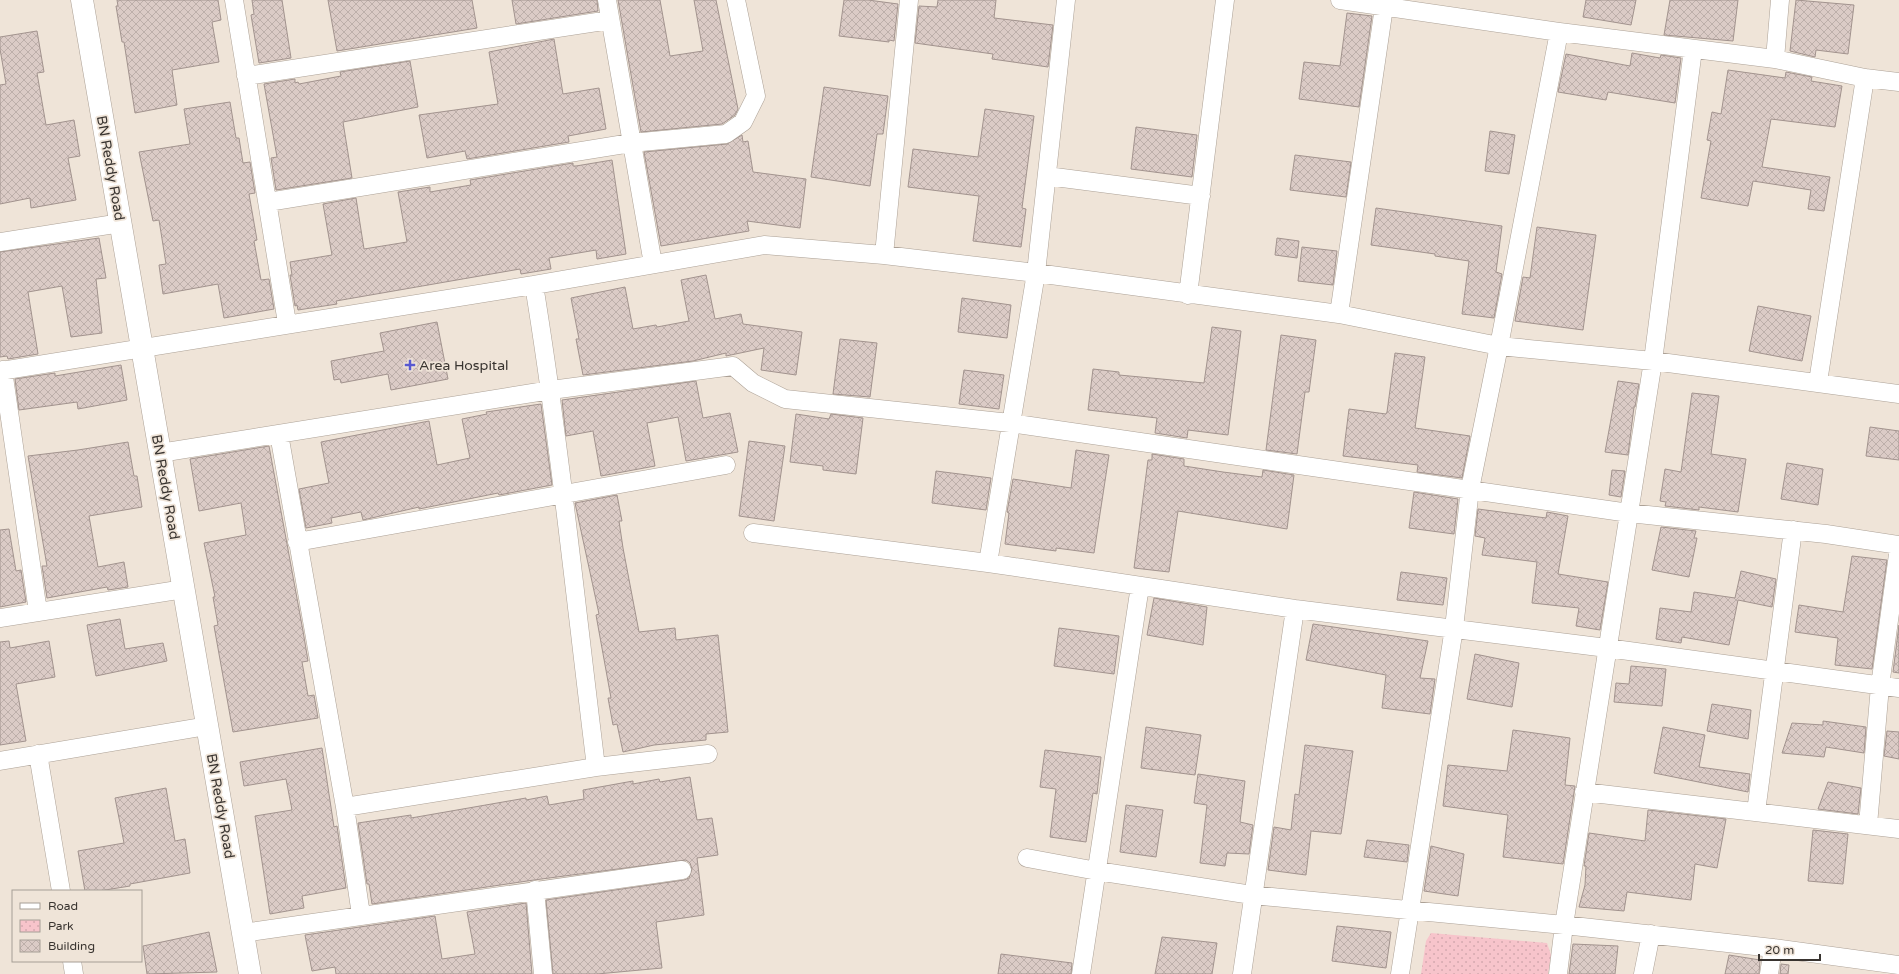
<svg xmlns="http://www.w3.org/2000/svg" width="1899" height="974" font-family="'Varela Round',sans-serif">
<defs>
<pattern id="park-dots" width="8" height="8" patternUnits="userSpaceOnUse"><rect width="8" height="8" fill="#f7c4cb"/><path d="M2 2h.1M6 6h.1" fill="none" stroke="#d4a9af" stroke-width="1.8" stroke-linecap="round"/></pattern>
<pattern id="building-cross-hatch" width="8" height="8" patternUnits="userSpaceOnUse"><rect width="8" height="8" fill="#dbcbc6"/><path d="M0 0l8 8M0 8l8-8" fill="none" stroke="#bdafaa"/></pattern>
</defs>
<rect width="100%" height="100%" fill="#efe4d8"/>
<path fill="url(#park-dots)" d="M 1431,933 L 1547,943 L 1551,955 L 1548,974 L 1421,974 L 1426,941 Z"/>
<path fill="url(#building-cross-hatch)" stroke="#a2938e" d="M 117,0 L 218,0 L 221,20 L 212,22 L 219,62 L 172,70 L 177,105 L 135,113 L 124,42 L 122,42 L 116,6 L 118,6 Z
M 252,0 L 282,0 L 291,58 L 259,63 L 251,15 L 254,14 Z
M 328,0 L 472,0 L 477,28 L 337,51 Z
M 512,0 L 597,0 L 598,11 L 516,24 Z
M 618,0 L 660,0 L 670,56 L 703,51 L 694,0 L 716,0 L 738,109 L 735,115 L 722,124 L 641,132 Z
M 844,0 L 868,0 L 898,4 L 894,41 L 889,40 L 889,42 L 839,36 Z
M 938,0 L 996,0 L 994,18 L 1053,25 L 1048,67 L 992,59 L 993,54 L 915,43 L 919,6 L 937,7 Z
M 1586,0 L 1636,0 L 1631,25 L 1583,17 Z
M 1670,0 L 1738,0 L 1733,41 L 1664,35 Z
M 1796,0 L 1854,5 L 1848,54 L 1816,50 L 1815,57 L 1790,51 Z
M 1347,13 L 1372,16 L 1359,107 L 1299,99 L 1304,62 L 1340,66 Z
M 37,31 L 44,72 L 37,73 L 46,125 L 74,120 L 80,156 L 68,158 L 76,200 L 31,208 L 30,198 L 0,204 L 0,85 L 6,84 L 0,49 L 0,37 Z
M 554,39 L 563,94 L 599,88 L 606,129 L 568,136 L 569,142 L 467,159 L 465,151 L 427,158 L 419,115 L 498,104 L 489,52 Z
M 1632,53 L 1660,58 L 1661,55 L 1681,58 L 1675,103 L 1608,92 L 1606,100 L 1558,92 L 1566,54 L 1630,66 Z
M 410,61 L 418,107 L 343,122 L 352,178 L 276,190 L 271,158 L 277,157 L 264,84 L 295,79 L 295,83 L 298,82 L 299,84 L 341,76 L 340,72 Z
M 1728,70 L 1785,78 L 1786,72 L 1812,77 L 1811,81 L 1842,86 L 1835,127 L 1771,119 L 1762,167 L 1830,177 L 1824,211 L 1808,209 L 1811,190 L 1753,181 L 1748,206 L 1701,198 L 1711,141 L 1707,140 L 1712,112 L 1721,114 Z
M 824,87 L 888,96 L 883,134 L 877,134 L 870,186 L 811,177 Z
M 230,102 L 236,138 L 239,138 L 243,163 L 250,162 L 255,193 L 249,194 L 257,240 L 254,241 L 261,280 L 269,279 L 274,309 L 224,318 L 218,284 L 163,294 L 159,265 L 166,264 L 159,220 L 153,221 L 139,152 L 190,144 L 184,109 Z
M 985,109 L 1034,116 L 1022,208 L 1026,209 L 1021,247 L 973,241 L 979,196 L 908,187 L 913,149 L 978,157 Z
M 1136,127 L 1197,135 L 1192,177 L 1131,169 Z
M 1490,131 L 1515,135 L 1509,174 L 1485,171 Z
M 742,135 L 743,142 L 748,141 L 753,172 L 806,179 L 800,228 L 747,221 L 749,231 L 661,246 L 644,152 L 727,144 Z
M 1295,155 L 1351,162 L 1346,197 L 1290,190 Z
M 612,160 L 626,254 L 597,259 L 596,250 L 549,258 L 551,269 L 521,274 L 520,269 L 336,301 L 337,304 L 298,310 L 297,305 L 295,306 L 290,275 L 292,275 L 290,262 L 332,255 L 323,204 L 356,198 L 364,249 L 407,242 L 398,192 L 430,187 L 430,192 L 471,185 L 470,180 L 573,163 L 573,166 L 576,166 Z
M 1376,208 L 1502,226 L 1496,272 L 1502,274 L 1494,318 L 1462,314 L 1469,261 L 1435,256 L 1435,254 L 1371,245 Z
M 1537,227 L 1596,235 L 1583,330 L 1515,321 L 1523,277 L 1530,278 Z
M 99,238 L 106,278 L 96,279 L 102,333 L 71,337 L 62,286 L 28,292 L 38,354 L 8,359 L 7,356 L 0,357 L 0,252 Z
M 1277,238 L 1299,241 L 1297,258 L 1275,255 Z
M 1302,247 L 1337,251 L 1333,285 L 1298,281 Z
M 706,275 L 715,319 L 741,314 L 743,324 L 802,332 L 796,375 L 761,370 L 764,348 L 726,356 L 726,353 L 693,361 L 583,375 L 576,339 L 579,339 L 571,298 L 625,287 L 633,329 L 656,325 L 657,327 L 689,321 L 681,280 Z
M 962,298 L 1011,305 L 1007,338 L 958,332 Z
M 1758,306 L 1811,316 L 1802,361 L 1749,351 Z
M 437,322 L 448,379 L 391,390 L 388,374 L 341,383 L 340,379 L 334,380 L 331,361 L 384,351 L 380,333 Z
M 1212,327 L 1241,331 L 1228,435 L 1188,430 L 1187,438 L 1155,433 L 1157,418 L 1088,410 L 1093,369 L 1119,372 L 1119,375 L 1204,383 Z
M 1281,335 L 1316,340 L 1309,392 L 1305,392 L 1297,454 L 1266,450 Z
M 840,339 L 877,343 L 870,397 L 833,394 Z
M 1395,353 L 1425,357 L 1415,428 L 1470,436 L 1462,478 L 1417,472 L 1418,465 L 1343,456 L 1349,409 L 1386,414 L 1387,412 Z
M 121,365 L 127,400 L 78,409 L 77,402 L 19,410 L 15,379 L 55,373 L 55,376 Z
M 964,370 L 1004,375 L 999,409 L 959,404 Z
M 696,381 L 703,418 L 730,413 L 738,452 L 686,461 L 678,417 L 647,423 L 655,466 L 601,476 L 593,431 L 566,436 L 562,400 Z
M 1618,381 L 1639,384 L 1635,407 L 1634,407 L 1628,455 L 1605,452 Z
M 1692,393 L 1719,396 L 1711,454 L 1746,459 L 1738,512 L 1699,507 L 1699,510 L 1665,506 L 1666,502 L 1660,501 L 1665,469 L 1681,472 Z
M 541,404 L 552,485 L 499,495 L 498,493 L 419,509 L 419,507 L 363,520 L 361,512 L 331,518 L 332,523 L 306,528 L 299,489 L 329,483 L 321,442 L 429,421 L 437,465 L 470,458 L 462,419 L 487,414 L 486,412 Z
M 796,414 L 829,419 L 831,414 L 863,418 L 856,474 L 823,470 L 823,466 L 790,462 Z
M 1870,427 L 1899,431 L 1899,460 L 1866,456 Z
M 749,441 L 785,446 L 774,521 L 739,516 Z
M 128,442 L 134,476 L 137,476 L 142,507 L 89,516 L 98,567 L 124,562 L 128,587 L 108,590 L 107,587 L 47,598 L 42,566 L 47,566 L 28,456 L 78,450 Z
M 269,446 L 303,631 L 308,661 L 302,662 L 308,696 L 314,695 L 318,718 L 233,732 L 214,626 L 218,625 L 213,597 L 215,597 L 204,543 L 246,535 L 241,503 L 199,511 L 190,459 Z
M 1076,450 L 1109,455 L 1094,553 L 1056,548 L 1056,551 L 1005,544 L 1009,513 L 1007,512 L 1013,479 L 1071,488 Z
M 1152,454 L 1184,459 L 1184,466 L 1223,472 L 1262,477 L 1263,470 L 1294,475 L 1287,529 L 1178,511 L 1169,572 L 1134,568 L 1148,460 L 1152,460 Z
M 1787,463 L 1823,469 L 1818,505 L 1781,499 Z
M 1612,470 L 1625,471 L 1621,497 L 1609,495 Z
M 936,471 L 991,478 L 986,510 L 932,503 Z
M 1414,492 L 1458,499 L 1454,534 L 1409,528 Z
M 617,495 L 622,521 L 619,521 L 623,548 L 639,632 L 675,628 L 676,640 L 718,635 L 728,732 L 706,734 L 706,740 L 654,745 L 623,752 L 617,724 L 613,725 L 608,698 L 611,698 L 596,615 L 599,614 L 575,503 Z
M 1478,509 L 1546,518 L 1547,512 L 1568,516 L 1558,574 L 1608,582 L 1600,630 L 1576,626 L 1579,608 L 1532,603 L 1537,562 L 1482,555 L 1485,538 L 1475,536 Z
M 1661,527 L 1696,531 L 1694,538 L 1697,538 L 1689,577 L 1652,570 Z
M 9,529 L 16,571 L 21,570 L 26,602 L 0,607 L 0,530 Z
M 1852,556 L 1887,560 L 1872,669 L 1835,665 L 1838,638 L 1795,632 L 1799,605 L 1843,612 Z
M 1741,571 L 1776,579 L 1772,607 L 1738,600 L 1729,645 L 1682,637 L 1681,643 L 1656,639 L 1660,608 L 1691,612 L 1694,592 L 1735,598 Z
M 1401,572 L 1447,578 L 1443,605 L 1397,600 Z
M 1154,598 L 1207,607 L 1203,645 L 1147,635 Z
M 120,619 L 125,649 L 163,643 L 167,661 L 96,676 L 87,625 Z
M 1313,624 L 1428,641 L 1420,678 L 1435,679 L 1430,714 L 1382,708 L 1386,675 L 1306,660 Z
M 1899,625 L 1899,673 L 1893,672 Z
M 1059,628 L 1119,636 L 1114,674 L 1054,666 Z
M 9,641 L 10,648 L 49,641 L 55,677 L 16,684 L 26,741 L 0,745 L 0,642 Z
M 1475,654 L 1519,663 L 1512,707 L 1467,699 Z
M 1631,666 L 1666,669 L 1662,706 L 1614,702 L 1616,683 L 1629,684 Z
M 1712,704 L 1751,710 L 1748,739 L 1707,731 Z
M 1823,721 L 1866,727 L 1864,753 L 1826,747 L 1824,757 L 1782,753 L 1792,723 L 1823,725 Z
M 1146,727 L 1201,735 L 1195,775 L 1141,768 Z
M 1663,727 L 1705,735 L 1699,767 L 1750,774 L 1748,792 L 1654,773 Z
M 1513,730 L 1570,738 L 1565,785 L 1575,786 L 1563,864 L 1503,857 L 1508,815 L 1443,806 L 1448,765 L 1507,771 Z
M 1887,731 L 1899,732 L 1899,759 L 1884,756 Z
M 1305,745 L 1353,751 L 1341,834 L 1311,831 L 1306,875 L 1268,870 L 1274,827 L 1291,830 L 1295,794 L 1299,795 Z
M 322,748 L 334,827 L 337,826 L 346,888 L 302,896 L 304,908 L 270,914 L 255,816 L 292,810 L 286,779 L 244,786 L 240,762 Z
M 1045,750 L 1101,757 L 1097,794 L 1093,793 L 1086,842 L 1050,837 L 1056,789 L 1040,787 Z
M 1198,774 L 1245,781 L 1240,822 L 1253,825 L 1249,854 L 1227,853 L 1225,866 L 1200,863 L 1207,805 L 1194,803 Z
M 690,777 L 697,820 L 712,818 L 718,855 L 697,858 L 704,915 L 656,922 L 662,968 L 597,974 L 553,974 L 546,900 L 684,880 L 689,878 L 692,869 L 690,863 L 686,860 L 534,880 L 372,904 L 369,884 L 367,884 L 358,823 L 411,815 L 411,818 L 526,798 L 526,800 L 547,796 L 549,805 L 584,799 L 583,790 L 633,781 L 633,784 L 659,779 L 660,782 Z
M 1828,782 L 1861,788 L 1858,814 L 1818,809 Z
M 166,788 L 175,841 L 185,839 L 190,873 L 130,884 L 130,886 L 99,891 L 85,891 L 78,851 L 124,843 L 115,798 Z
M 1126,805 L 1163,810 L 1156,857 L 1120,852 Z
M 1648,810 L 1726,819 L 1717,868 L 1695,864 L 1691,900 L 1627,892 L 1624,911 L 1579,907 L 1585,885 L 1586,866 L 1584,866 L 1589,833 L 1645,841 Z
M 1813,830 L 1848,834 L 1843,884 L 1808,881 Z
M 1367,840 L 1409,845 L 1407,862 L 1364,857 Z
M 1431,846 L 1464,854 L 1458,896 L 1424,891 Z
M 526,903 L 532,974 L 336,974 L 335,967 L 312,971 L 305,935 L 435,916 L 442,959 L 475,954 L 467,912 Z
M 1337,926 L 1391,932 L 1386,968 L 1332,961 Z
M 209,932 L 217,972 L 147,974 L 143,946 Z
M 1162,937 L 1217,943 L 1212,974 L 1155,974 Z
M 1573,944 L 1618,946 L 1615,974 L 1569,974 Z
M 1001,954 L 1072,963 L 1071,974 L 998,974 Z
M 1729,955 L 1760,960 L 1759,974 L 1725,974 Z
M 1781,964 L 1789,965 L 1788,974 L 1780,974 Z"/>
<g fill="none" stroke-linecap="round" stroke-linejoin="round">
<g stroke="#aca196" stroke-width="19">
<path id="minor" d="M 234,0 L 287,323
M 607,0 L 653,264
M 1340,0 L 1559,32 L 1775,59 L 1865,78 L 1899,82
M 1775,59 L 1780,0
M 246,76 L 610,20
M 1047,176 L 1201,196
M 268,202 L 631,143 L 726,134 L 743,122 L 756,96 L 736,0
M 0,242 L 121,223
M 884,255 L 909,0
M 534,285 C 560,445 576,606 596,767
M 1188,295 L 1225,0
M 1339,314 L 1384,7
M 3,370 L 38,612
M 0,371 L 534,285 L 764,245 L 884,255 L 1036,273 L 1339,314 L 1499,346 L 1653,361 L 1899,394
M 1818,382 L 1865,78
M 279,434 L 345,807
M 160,453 L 551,390 L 733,366 L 753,383 L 785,399 L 1010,423 L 1629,513 L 1826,534 L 1899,545
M 753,533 L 988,563 L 1295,609 L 1607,648 L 1899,688
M 297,542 L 726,465
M 988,563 L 1036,273 L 1066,0
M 0,618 L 184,589
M 38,754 L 61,891
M 0,761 L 207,726
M 1584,792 L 1899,829
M 1756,812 L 1793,530
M 1868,825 L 1880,686 L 1899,547
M 1027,858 L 1097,871 L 1252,895 L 1564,925 L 1773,948 L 1899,965
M 535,890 L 543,974
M 361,915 L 345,807 L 596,767 L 708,754
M 243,933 L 682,870
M 72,961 L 74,974
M 1081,974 L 1140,586
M 1242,974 L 1295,609
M 1400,974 L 1454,628 L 1470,489 L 1499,346 L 1559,32
M 1558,974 L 1564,925 L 1653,361 L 1693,49
M 1643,974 L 1651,934
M 1769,974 L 1773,948"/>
</g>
<g stroke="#aca196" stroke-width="23">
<path id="tertiary" d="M 82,0 L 250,974"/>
</g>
<use href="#minor" stroke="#fff" stroke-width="18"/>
<use href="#tertiary" stroke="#fff" stroke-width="22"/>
</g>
<path fill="#5858d0" stroke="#efe4d8" stroke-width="1.5" d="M408 359h4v4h4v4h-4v4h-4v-4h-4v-4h4z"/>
<g text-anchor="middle" stroke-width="3.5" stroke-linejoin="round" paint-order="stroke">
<g font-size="14" fill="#393430" stroke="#efe4d8">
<text transform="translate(111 168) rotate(80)" y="5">BN Reddy Road</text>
<text transform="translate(166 487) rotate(80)" y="5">BN Reddy Road</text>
<text transform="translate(221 806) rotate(80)" y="5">BN Reddy Road</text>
</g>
<g font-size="14" fill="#393430" stroke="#efe4d8" text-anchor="start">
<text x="419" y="370">Area Hospital</text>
</g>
</g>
<rect x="12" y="890" width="130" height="72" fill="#efe4d8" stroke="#a69e95"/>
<rect x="20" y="903" width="20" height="6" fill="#ffffff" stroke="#a69e95"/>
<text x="48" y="910" font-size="12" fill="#393430">Road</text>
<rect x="20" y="920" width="20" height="12" fill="url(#park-dots)" stroke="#a69e95"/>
<text x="48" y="930" font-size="12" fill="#393430">Park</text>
<rect x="20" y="940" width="20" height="12" fill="url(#building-cross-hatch)" stroke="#a69e95"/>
<text x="48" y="950" font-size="12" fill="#393430">Building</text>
<path d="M1759 954v6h61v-6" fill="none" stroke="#393430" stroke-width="2"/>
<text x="1765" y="954" font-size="12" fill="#393430" stroke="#efe4d8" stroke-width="3" paint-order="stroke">20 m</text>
</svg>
